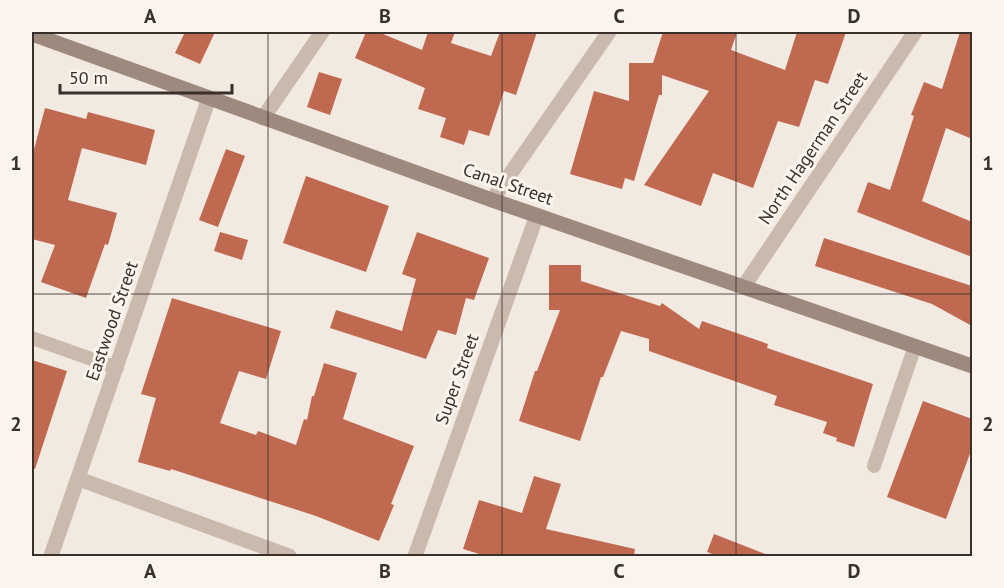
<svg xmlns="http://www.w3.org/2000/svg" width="1004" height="588" font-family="'PT Sans',sans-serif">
<rect width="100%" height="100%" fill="#f2e9e1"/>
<path fill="#c06951" d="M 185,32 L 215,32 L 200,64 L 175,53 Z
M 366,32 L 378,32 L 422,50 L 428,32 L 455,32 L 451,43 L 491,56 L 500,32 L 537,32 L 516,95 L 504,91 L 489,136 L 469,130 L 464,145 L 440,137 L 446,118 L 418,109 L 425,88 L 355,58 Z
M 663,32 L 737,32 L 731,50 L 785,70 L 797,32 L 846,32 L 828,84 L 815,80 L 799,127 L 778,121 L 753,188 L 713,173 L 701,206 L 644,185 L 709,91 L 662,75 L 662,95 L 659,95 L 634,181 L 625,178 L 622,189 L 570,174 L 594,91 L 629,101 L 629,63 L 653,63 Z
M 960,32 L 972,32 L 972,139 L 946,128 L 922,201 L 972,222 L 972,257 L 857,212 L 868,182 L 890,190 L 914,116 L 911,115 L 924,82 L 942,89 Z
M 319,72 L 342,79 L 330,115 L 307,107 Z
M 45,108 L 86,119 L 88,112 L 155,130 L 146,165 L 82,148 L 68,200 L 117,213 L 108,245 L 105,244 L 86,298 L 41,282 L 55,245 L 32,239 L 32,157 Z
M 226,149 L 245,156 L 218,227 L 199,220 Z
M 306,176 L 389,206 L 366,272 L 283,243 Z
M 220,232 L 248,240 L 242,260 L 214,251 Z
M 417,232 L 489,258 L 474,300 L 466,298 L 456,335 L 438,330 L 426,359 L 330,328 L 336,310 L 402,331 L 416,279 L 402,274 Z
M 824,238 L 972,286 L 972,326 L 932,304 L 815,266 Z
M 549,265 L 581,265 L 581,281 L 660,306 L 662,303 L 699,329 L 702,321 L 768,344 L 767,348 L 873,384 L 854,447 L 836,441 L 837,438 L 823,433 L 827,422 L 774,405 L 777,396 L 649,351 L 649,339 L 621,331 L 603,377 L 601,377 L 580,441 L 519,421 L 535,371 L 537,371 L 560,310 L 549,310 Z
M 172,298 L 281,331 L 266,379 L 239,371 L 220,423 L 256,435 L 258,431 L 296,445 L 304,419 L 307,420 L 312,396 L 314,396 L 324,363 L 357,373 L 343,419 L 414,446 L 391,504 L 394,505 L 379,541 L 316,516 L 171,469 L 170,471 L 138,462 L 156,398 L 141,394 Z
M 32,360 L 67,371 L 35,469 L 32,468 Z
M 923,401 L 972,419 L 972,448 L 946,519 L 887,497 Z
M 534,476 L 561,484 L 546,529 L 635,549 L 634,556 L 486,556 L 463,549 L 479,500 L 522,513 Z
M 714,534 L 768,555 L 768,556 L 718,556 L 707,552 Z"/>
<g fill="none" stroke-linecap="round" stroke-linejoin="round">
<path stroke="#cab9ad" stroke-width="14" d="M 32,338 L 117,368
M 874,466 L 915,346"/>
<path stroke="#cab9ad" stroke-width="15" d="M 263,118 L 322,32
M 492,200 L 609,32
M 744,286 L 915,32
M 79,479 L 289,556
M 51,556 L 209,98
M 415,556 L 537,215"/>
<path stroke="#9e897e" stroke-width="15" d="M 32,34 L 492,200 L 972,366"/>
</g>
<path fill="none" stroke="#392f2b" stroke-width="1.5" stroke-opacity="0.55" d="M 268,32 L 268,556M 502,32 L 502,556M 736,32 L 736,556M 32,294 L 972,294"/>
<g text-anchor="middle" stroke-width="6" stroke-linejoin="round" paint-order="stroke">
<g font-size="18" fill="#392f2b" stroke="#faf4ed">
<text transform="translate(813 148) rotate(-56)" y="6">North Hagerman Street</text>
<text transform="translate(508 184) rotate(19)" y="6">Canal Street</text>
<text transform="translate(112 321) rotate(-71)" y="6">Eastwood Street</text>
<text transform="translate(457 379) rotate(-70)" y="6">Super Street</text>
</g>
</g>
<rect width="1004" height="588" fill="none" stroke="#faf4ed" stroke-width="66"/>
<path d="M60 84v9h172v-9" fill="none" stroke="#392f2b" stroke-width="3"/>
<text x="69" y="84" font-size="18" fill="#392f2b" stroke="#faf4ed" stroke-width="4.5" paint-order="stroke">50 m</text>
<rect x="33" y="33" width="938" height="522" fill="none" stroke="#392f2b" stroke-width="2"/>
<g font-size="20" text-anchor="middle" font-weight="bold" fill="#392f2b">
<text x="150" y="23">A</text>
<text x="385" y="23">B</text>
<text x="619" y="23">C</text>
<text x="854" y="23">D</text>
<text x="16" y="170">1</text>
<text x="988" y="170">1</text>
<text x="16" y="431">2</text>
<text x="988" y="431">2</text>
<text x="150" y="578">A</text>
<text x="385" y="578">B</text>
<text x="619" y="578">C</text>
<text x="854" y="578">D</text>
</g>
</svg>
